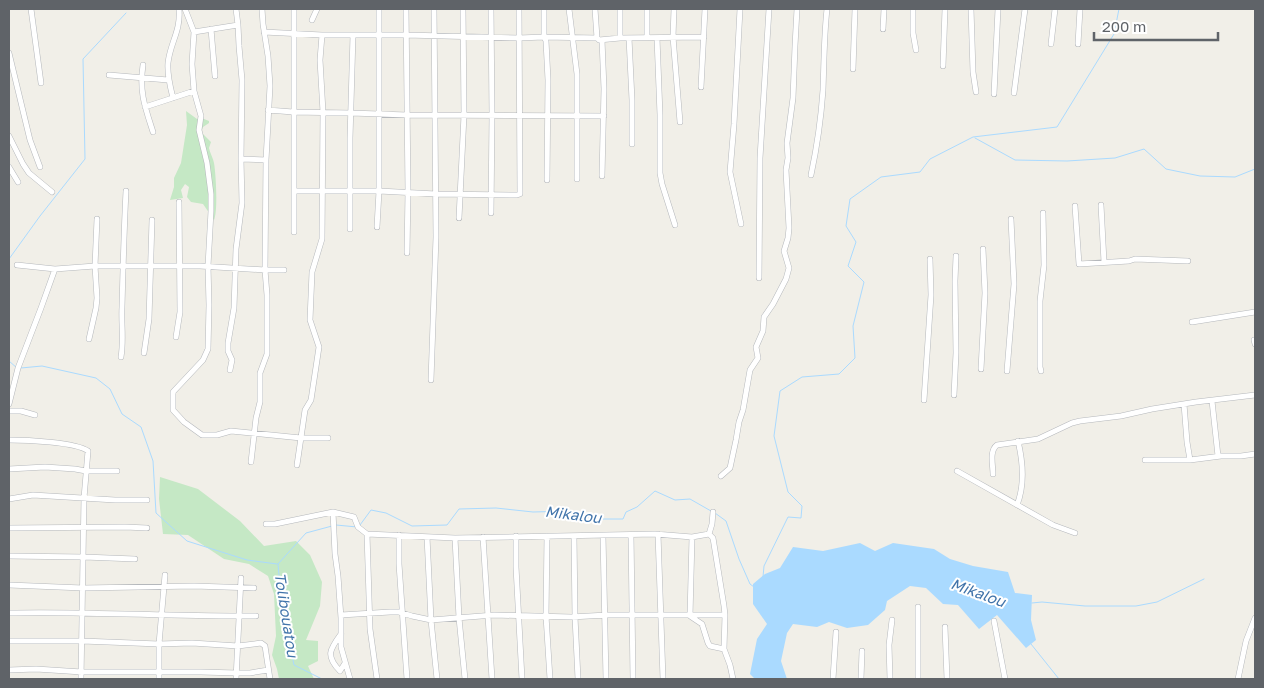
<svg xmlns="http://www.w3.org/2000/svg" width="1264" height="688" font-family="'Golos Text',sans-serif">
<rect width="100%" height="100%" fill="#f1efe8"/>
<path fill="#c5e8c5" d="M 186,111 L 197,119 L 204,119 L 209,121 L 209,123 L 203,127 L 201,132 L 211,142 L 209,148 C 210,153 213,158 214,163 C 216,174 218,211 214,220 L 203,204 L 191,202 L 187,197 L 189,187 L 185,184 L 181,190 L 183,198 L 170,200 L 174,187 L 174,178 L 181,163 L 187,125 Z
M 160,477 L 198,489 L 240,521 L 264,546 L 296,541 L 310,555 L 322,582 L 320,606 L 306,640 L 318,641 L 318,661 L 308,666 L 314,679 L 279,679 L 277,669 L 272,655 L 276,636 L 274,594 L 268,576 L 249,564 L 224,559 L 188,535 L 163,534 L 159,499 Z"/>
<path fill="#aadaff" d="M 860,543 L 875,551 L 893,543 L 934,549 L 950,559 L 973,566 L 1008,572 L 1015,593 L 1032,595 L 1031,620 L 1036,640 L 1026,648 L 997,615 L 979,629 L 958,605 L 943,604 L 926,588 L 910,586 L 887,601 L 885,610 L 868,625 L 847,628 L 829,622 L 817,627 L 793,624 L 787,633 L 781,661 L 787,679 L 755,679 L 750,674 L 757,639 L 767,624 L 753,604 L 753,584 L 765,574 L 780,568 L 793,547 L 823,551 Z"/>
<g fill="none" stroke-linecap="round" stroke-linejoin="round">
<path stroke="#aadaff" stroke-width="1" d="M 975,138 L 1015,160 L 1067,161 L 1115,158 L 1144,149 L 1166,169 L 1200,176 L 1235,177 L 1255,169
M 9,259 L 40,216 L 85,159 L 83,59 L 126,13
M 9,361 L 17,368
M 21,368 L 42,366 L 96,378 L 110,389 L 122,414 L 141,427 L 153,461 L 156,513 L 187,541 L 247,560 L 277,564
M 715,513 L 726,521 L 739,559 L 750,584 L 754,587
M 336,525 L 357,527
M 360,525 L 371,510 L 386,513 L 412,526 L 447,525 L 459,509 L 496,508 L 533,512 L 570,511 L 595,519 L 623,519 L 626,512 L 637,507 L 655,491 L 675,500 L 690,499 L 711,511
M 278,564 L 306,533 L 332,526
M 278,564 L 282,608 L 294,665 L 322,679
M 763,577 L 764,566 L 788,517 L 801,518 L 802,506 L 788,492 L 774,436 L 780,391 L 802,377 L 839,374 L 855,358 L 853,326 L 864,282 L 848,266 L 856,242 L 846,226 L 850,199 L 881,177 L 920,172 L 930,159 L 973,137 L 1057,127 L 1114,34 L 1119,9
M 1032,603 L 1042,602 L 1085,606 L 1136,606 L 1157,602 L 1204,579
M 1031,644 L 1059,679"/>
<g stroke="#b5b8bc" stroke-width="6">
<path id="minor" d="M 31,9 L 41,83
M 185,9 L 194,32 L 192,64 L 194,91 L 201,116 L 199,130 L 207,163 L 211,194 L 211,211 L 208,266 L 209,305 L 208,349 L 203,360 L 173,392 L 173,410 L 184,422 L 202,435 L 217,435 L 231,431 L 301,438 L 328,438
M 294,9 L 294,232
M 406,9 L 408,192 L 407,253
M 491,9 L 492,115 L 491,213
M 544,9 L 544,37 L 546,41 L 548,80 L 547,180
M 569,9 L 577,74 L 577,179
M 595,9 L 597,38 L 599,40 L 620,38 L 704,37
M 620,9 L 620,38
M 674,9 L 673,37 L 680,122
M 740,9 L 734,124 L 730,172 L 741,224
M 913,9 L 913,33 L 916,50
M 971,9 L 973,72 L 976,92
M 312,20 L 317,9
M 211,29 L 215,76
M 883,29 L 884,9
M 194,32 L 238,25
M 264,32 L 322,35 L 406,35 L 519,38 L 544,37 L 597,38
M 647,37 L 647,9
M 629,38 L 632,100 L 632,144
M 657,38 L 660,115 L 660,173 L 662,184 L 675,225
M 1051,44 L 1055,9
M 1078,44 L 1080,9
M 9,53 L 30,140 L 40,167
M 143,65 C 139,92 145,107 153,132
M 943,66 L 945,9
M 853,69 L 855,9
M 109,75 L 168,80
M 701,87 L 705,9
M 1014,93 L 1025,9
M 994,94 L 998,9
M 173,98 C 170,86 167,75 168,63 C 170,43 181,31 179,9
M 145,107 L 194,91
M 268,110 L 293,112 L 351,113 L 407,115 L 604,116
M 9,136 L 23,164 L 29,173 L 52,192
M 241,159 L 266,160
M 9,167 L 18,182
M 811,175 C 817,147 821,119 823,90 C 824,63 824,36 827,9
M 602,176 L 604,89 L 602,40
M 294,191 L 379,191 L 436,194 L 517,195 L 520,194 L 519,9
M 1101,205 L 1104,262
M 1075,206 L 1079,264 L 1129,261 L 1135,259 L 1188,261
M 459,218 L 464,115 L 463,9
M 377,227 L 379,191 L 379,9
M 350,229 L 350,138 L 353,35
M 17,265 L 55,269 L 95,266 L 200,266 L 265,270 L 284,270
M 759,278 L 760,158 L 769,9
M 1192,322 L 1255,312
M 176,337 L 180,312 L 179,202
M 89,339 L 96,308 L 97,298 L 95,266 L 97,219
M 1254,340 L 1255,344
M 144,353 L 149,319 L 152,220
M 121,357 C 124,340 121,323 122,307 C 123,268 124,230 126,191
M 981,369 L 985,293 L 983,249
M 230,370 L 232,360 L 228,351 L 228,343 L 234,308 L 236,249 L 242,203 L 241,159 L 242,80 L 239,46 L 238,25 L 236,9
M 1007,371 L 1014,284 L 1011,219
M 1041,371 L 1040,367 L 1040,301 L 1044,265 L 1043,213
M 431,380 L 436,237 L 434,9
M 954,395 L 956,353 L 955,281 L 956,256
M 924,400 L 931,295 L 930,259
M 1212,401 L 1218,456
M 9,404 L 18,368 L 41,308 L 55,269
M 1184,404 L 1187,442 L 1190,460
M 9,411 L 21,411 L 35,415
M 9,440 C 25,440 76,442 88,451 L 84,498 L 81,679
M 1145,460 L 1190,460 L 1221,456 L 1241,456 L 1255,454
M 251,462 L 256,418 L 260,402 L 260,373 L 267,354 L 267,295 L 265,270 L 266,160 L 270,86 L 268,56 L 263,24 L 262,9
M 297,465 L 305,410 L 311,400 L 319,347 L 310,320 L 312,272 L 322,239 L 323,112 L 320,60 L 322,35
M 9,469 L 45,467 L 75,469 L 86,471 L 117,471
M 957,471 L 1053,525 L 1075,533
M 993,474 C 993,465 989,451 997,445 L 1038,439 L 1072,423 L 1080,421 L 1121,416 L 1152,409 L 1196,402 L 1255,395
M 721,476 L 730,468 L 736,440 L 739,422 L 743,410 L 750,370 L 758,358 L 756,347 L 763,331 L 764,317 L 773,304 L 786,279 L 789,268 L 784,251 L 788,238 L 789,228 L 786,170 L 788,158 L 787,143 L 793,98 L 795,46 L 797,9
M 9,499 L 33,495 L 115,500 L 147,500
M 1017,505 C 1025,485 1023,462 1018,441
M 333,512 L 335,554 L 338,576 L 341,618 L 341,647 L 350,679
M 266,524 L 275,524 L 333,512 L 354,517 L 358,527 L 367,534 L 455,538 L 655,534 L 692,537 L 709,534 L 712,524 L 713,512
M 9,528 L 125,527 L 147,528
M 367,534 L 370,629 L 377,679
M 658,534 L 663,679
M 709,534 L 713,538 L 724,606 L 725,615 L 724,649 L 730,665 L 733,679
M 399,535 L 399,564 L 407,679
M 631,535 L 633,679
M 516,536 L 516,567 L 522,679
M 547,536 L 546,616 L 550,679
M 574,536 L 575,617 L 578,679
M 603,536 L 606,679
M 427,537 L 431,620 L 437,679
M 483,537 L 492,679
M 692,537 L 690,616 L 702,624 L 708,643 L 710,646 L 724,649
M 455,538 L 459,618 L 465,679
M 9,556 L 84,557 L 135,559
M 9,585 L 83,588 L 194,586 L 254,588
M 918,607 L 918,679
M 9,613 C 91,611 174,617 256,616
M 341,615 L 390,612 L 399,612 L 412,616 L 431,620 L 494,615 L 571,617 L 607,615 L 725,615
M 994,621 L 1005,679
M 945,627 L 947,679
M 341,634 C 330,649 325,656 340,671 L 345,663
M 9,641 L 82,641 L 159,644 L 192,643 L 238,646 L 261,643 L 265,646 L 270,679
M 9,670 L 36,669 L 82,672 L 201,672 L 237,673 L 250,673 L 268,670
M 159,679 L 159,644 L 165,575
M 236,679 L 241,578
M 833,679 L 836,632
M 861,679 L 862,651
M 890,679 L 889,645 L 892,620
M 1238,679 L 1246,641 L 1255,618"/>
</g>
<use href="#minor" stroke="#fff" stroke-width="5"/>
</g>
<g text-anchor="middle" stroke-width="4" stroke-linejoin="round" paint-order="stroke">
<g font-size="15" font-style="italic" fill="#4174aa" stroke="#fff">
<text transform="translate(573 515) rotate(7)" y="5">Mikalou</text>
<text transform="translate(978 593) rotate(20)" y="5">Mikalou</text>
<text transform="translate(286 615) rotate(81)" y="5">Tolibouatou</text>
</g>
</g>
<rect width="1264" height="688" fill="none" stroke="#5f6368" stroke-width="20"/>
<path d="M1094 32v8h124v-8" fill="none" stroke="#5f6368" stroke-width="2.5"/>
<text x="1102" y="32" font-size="15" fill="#5f6368" stroke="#ffffff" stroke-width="4" paint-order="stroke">200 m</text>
</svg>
